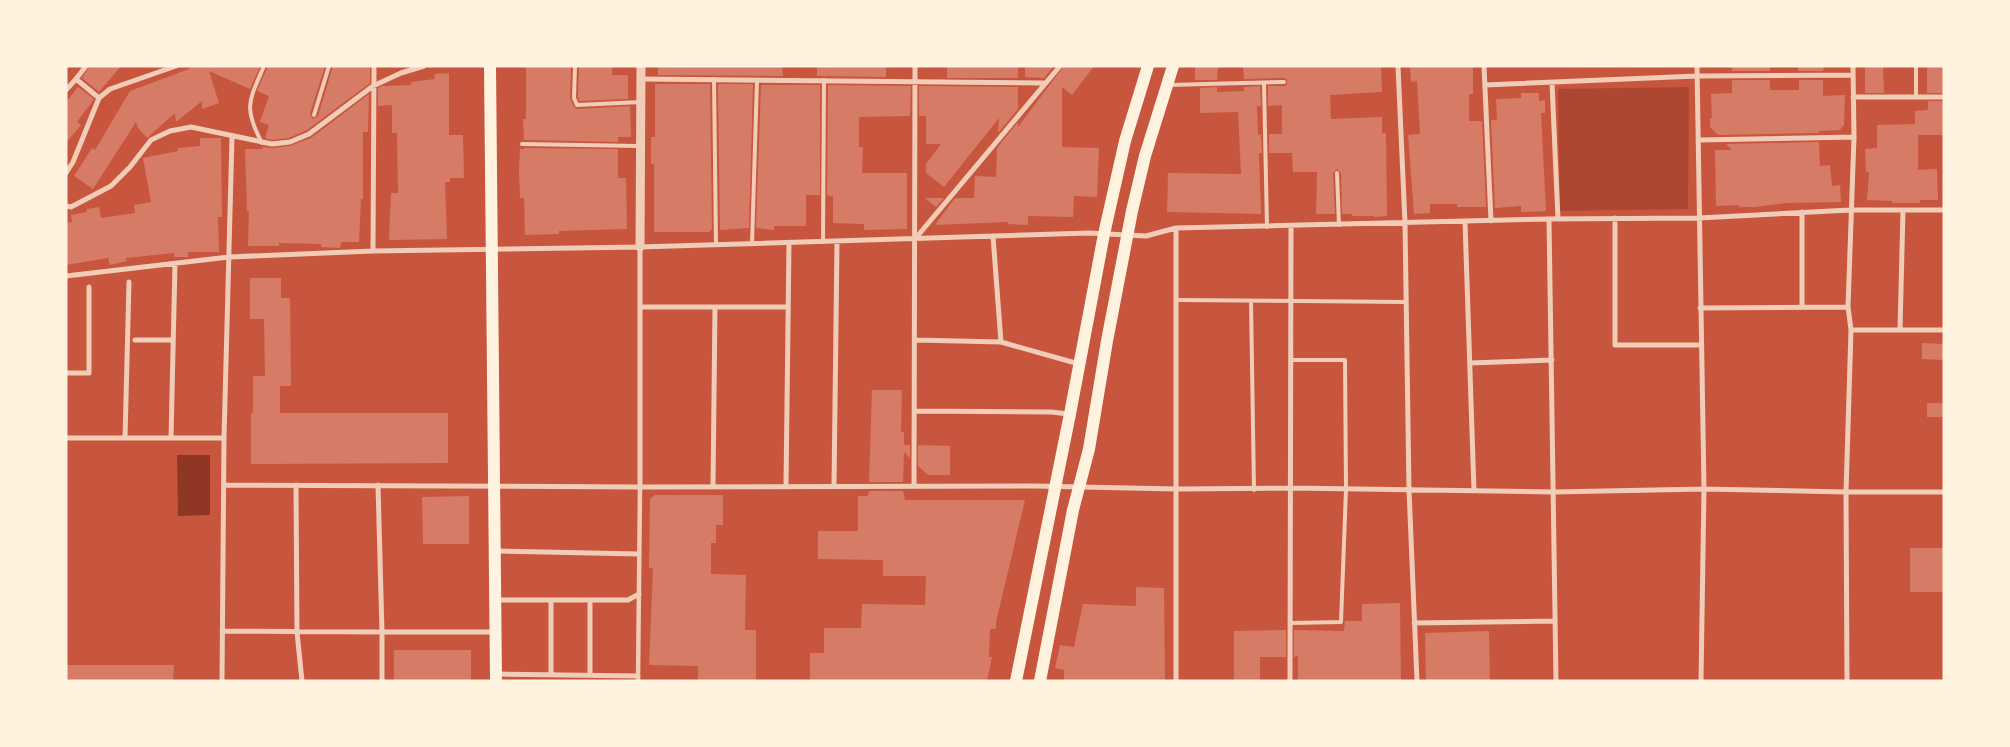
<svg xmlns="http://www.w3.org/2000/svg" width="2010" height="747" font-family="'Work Sans',sans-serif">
<rect width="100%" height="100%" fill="#c8553d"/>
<path fill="#ae4732" d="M 1689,87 L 1688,209 L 1560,211 L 1558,89 Z"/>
<path fill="#8f3625" d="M 177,455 L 210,455 L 210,515 L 178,516 Z"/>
<path fill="#d67c66" d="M 90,66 L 121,66 L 99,92 L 82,78 Z
M 191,66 L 260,66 L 250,89 L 209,71 L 219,103 L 202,109 L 202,101 L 176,122 L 175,113 L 147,138 L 138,128 L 136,122 L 93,189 L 74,176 L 92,148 L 95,150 L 130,91 L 189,69 Z
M 268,66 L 325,66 L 310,114 L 313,119 L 318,116 L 333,66 L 370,66 L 370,83 L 307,130 L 289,138 L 272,140 L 265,138 L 269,125 L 260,122 L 269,96 L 257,91 Z
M 526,66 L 571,66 L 570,98 L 574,107 L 577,109 L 630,106 L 631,137 L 618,137 L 618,142 L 524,140 L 523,119 L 526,119 Z
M 579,66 L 612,66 L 612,75 L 628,75 L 628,99 L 579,101 L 578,97 Z
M 658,66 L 782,66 L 783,76 L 658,75 Z
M 817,66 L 886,66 L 886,77 L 817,76 Z
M 947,66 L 1018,66 L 1018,78 L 947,78 Z
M 1025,66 L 1054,66 L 1044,78 L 1025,77 Z
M 1064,66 L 1094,66 L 1072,95 L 1062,87 L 1062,147 L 1099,148 L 1097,197 L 1074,196 L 1073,217 L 1028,216 L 1028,225 L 1008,224 L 1008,222 L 935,225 L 955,198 L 974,198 L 975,176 L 996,177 L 997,148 L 1018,122 L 1018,127 Z
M 1195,66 L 1218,66 L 1217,80 L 1195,80 Z
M 1243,66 L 1381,66 L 1382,92 L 1330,95 L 1331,119 L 1382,117 L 1382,133 L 1386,133 L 1387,216 L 1374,217 L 1374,216 L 1352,216 L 1352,214 L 1342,214 L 1341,173 L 1337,169 L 1333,173 L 1335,214 L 1316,214 L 1317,172 L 1293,172 L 1292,153 L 1269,153 L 1269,134 L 1282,134 L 1282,105 L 1268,106 L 1268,86 L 1285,86 L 1287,84 L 1287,80 L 1284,78 L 1244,79 Z
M 1410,66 L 1473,66 L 1473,94 L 1469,94 L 1469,121 L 1482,121 L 1486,207 L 1457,207 L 1457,204 L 1430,204 L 1430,213 L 1414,214 L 1408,135 L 1420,134 L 1417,81 L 1411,82 Z
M 1732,66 L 1770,66 L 1770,71 L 1732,71 Z
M 1798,66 L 1824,66 L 1823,71 L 1798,71 Z
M 1865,66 L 1883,66 L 1884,93 L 1865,93 Z
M 1927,66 L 1944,66 L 1944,93 L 1927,93 Z
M 449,73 L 449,135 L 463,135 L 464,178 L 450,178 L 450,182 L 445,182 L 447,239 L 389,240 L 391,193 L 398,193 L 397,133 L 392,133 L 392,105 L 378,106 L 378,88 L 382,86 L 411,85 L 411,82 L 435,79 L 434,74 Z
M 1732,80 L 1770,80 L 1770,90 L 1799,90 L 1799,80 L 1823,80 L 1823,96 L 1845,95 L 1844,125 L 1840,130 L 1819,131 L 1819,133 L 1718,135 L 1710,127 L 1710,118 L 1712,118 L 1711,94 L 1732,93 Z
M 655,84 L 710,84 L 712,230 L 710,230 L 710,232 L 654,232 L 654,164 L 651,164 L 651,137 L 655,137 Z
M 718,84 L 753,84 L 749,228 L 720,230 Z
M 761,85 L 820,85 L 820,195 L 806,195 L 806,226 L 774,226 L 774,230 L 756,228 Z
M 828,85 L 911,86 L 910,116 L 859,117 L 859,147 L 863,147 L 862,173 L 907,173 L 907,229 L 864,230 L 864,224 L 833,223 L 833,197 L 827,195 Z
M 919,86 L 1018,87 L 1018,109 L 998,133 L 999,118 L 944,187 L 926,173 L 926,164 L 941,144 L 926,144 L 926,116 L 919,116 Z
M 1260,86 L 1261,106 L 1257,106 L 1258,135 L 1261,134 L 1262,153 L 1259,153 L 1261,214 L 1167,212 L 1168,173 L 1241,174 L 1238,112 L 1200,113 L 1200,88 L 1217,87 L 1217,92 L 1244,91 L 1244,87 Z
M 78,87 L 94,99 L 77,122 L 81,125 L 66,143 L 66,102 Z
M 1521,93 L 1539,93 L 1539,101 L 1545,100 L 1545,113 L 1541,113 L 1546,211 L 1521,212 L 1521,206 L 1495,208 L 1491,120 L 1497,120 L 1496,99 L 1521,98 Z
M 369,94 L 368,132 L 363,132 L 363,199 L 361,199 L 359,242 L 341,242 L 340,248 L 321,247 L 321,244 L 279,243 L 279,246 L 248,246 L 249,211 L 247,211 L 245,149 L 262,149 L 263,147 L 272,148 L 290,146 L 311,138 Z
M 1928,101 L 1944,101 L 1944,135 L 1918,135 L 1918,170 L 1937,169 L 1938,200 L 1920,200 L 1920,203 L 1892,203 L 1892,201 L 1867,200 L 1869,172 L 1866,172 L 1865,149 L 1877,148 L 1877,125 L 1915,124 L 1915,111 L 1928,110 Z
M 200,138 L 221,138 L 222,217 L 218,217 L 219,252 L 188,252 L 188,257 L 174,257 L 174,253 L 126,258 L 127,261 L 110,265 L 108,258 L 66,265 L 66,223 L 72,222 L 71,215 L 87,212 L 87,209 L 99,207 L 101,218 L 135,213 L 134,205 L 151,202 L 143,158 L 178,151 L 178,148 L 200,146 Z
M 1819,142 L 1820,166 L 1830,165 L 1832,186 L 1840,185 L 1841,202 L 1786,203 L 1755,207 L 1739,207 L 1739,205 L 1716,206 L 1715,150 L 1732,150 L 1726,144 Z
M 524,148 L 618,149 L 618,178 L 626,178 L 627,229 L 559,231 L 559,234 L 525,235 L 524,198 L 520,198 L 519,171 L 520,149 L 524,149 Z
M 925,198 L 944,198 L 936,207 Z
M 250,278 L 281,278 L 281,298 L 290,298 L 291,386 L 280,386 L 280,413 L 448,413 L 448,463 L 251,464 L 251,413 L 253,413 L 253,376 L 265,376 L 264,319 L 250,319 Z
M 1922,343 L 1944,344 L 1944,360 L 1922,359 Z
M 872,390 L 902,390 L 901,432 L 904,432 L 904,445 L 910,445 L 910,458 L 904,452 L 903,482 L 869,482 Z
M 1927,403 L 1944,403 L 1944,417 L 1927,417 Z
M 918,445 L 950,446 L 950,475 L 928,475 L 918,466 Z
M 869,491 L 903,491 L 905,500 L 1025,500 L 996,622 L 996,629 L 990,629 L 989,657 L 992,657 L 987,681 L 810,681 L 810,653 L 824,653 L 824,628 L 861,628 L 862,604 L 925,605 L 926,576 L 883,576 L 883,560 L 818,559 L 818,531 L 858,531 L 858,496 L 868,496 Z
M 655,495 L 723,495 L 723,525 L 716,525 L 716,543 L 711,543 L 711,574 L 746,575 L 745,630 L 756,630 L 756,681 L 698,681 L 698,666 L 649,665 L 653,568 L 649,568 L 650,499 Z
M 469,496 L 469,544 L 423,544 L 422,497 Z
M 1910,548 L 1944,548 L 1944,592 L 1910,592 Z
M 1136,587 L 1164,588 L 1165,681 L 1064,681 L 1064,670 L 1055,668 L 1060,645 L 1074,647 L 1083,604 L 1136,606 Z
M 1400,603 L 1401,681 L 1298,681 L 1298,656 L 1294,657 L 1294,630 L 1344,631 L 1345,621 L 1362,621 L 1362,604 Z
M 1286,630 L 1286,657 L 1260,657 L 1260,681 L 1234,681 L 1234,631 Z
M 1489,631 L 1490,681 L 1426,681 L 1425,633 Z
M 394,650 L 471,650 L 471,681 L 394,681 Z
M 66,665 L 174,665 L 173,681 L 66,681 Z"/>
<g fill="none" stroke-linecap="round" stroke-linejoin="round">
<path stroke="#f1ccb7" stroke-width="4" d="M 575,66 L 574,98 L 577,105 L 641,102
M 1916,66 L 1916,97
M 714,79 L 716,245
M 1264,84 L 1267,227
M 1169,85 L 1284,82
M 314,115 L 329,66
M 262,143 C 243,107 249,101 264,66
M 522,144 L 639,146
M 1337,173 L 1339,225
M 823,242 L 824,80
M 752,244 L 757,80
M 1176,300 L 1406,302
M 1251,301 L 1254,490
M 1291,360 L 1345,360 L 1346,490 L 1341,622 L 1291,623"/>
<path stroke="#f1ccb7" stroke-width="4.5" d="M 638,681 L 640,487"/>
<path stroke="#f1ccb7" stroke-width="5" d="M 86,66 L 76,79 L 99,98
M 1398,66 L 1405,223 L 1409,490 L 1417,681
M 1484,66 L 1491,221
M 1697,66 L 1704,489 L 1701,681
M 641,79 L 1045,83
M 1552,83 L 1558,219
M 1485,85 L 1697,76 L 1853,75
M 66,90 L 76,79
M 1853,97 L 1944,97
M 1698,140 L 1854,137
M 66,173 L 73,162 L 99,98 L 110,89 L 176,66
M 66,206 L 71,207 L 111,186 L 130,167 L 151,140 L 170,131 L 191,127 L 272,144 L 290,142 L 309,134 L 373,86 L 401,73 L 424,66
M 1802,212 L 1802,307
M 1615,218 L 1615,345 L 1701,345
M 1549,219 L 1556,681
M 1465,222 L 1474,491
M 1176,228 L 1176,681
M 993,236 L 1001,342
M 915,239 L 1060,66
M 373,251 L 374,66
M 66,276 L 229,257 L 373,251 L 640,247 L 1089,233 L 1146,236 L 1176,228 L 1549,219 L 1699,218 L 1850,210 L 1944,210
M 640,307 L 788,307
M 1700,308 L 1848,307
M 1851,330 L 1944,330
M 1900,330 L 1903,210
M 135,340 L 173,340
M 915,340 L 1001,342 L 1079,364
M 1470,363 L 1552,360
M 66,373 L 89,373 L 89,287
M 915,411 L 1051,412 L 1069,414
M 66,438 L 224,438
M 125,438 L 129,282
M 171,438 L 175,264
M 225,485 L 640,487 L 1034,486 L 1177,489 L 1291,488 L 1554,492 L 1704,489 L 1846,492 L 1944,492
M 296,485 L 297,632 L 302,681
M 713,486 L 715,307
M 786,486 L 789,243
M 834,486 L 837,242
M 914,486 L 915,66
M 640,487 L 640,247
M 496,551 L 639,554
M 496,600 L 628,600 L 639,594
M 551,600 L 551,675
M 1414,623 L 1555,621
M 222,631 L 382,632 L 378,485
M 497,674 L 638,676
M 590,675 L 590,600
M 222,681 L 224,438 L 232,137
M 382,681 L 382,632 L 495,632
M 1290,681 L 1291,226
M 1847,681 L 1846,492 L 1851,330 L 1848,307 L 1854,137 L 1853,66"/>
<path stroke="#f1ccb7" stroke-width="9" d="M 640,247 L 641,66"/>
<path stroke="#fff3e0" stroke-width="12" d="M 490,66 L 496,681
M 1016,681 L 1070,414 L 1104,234 L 1125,141 L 1148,66
M 1040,681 L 1073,510 L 1089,449 L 1107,341 L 1132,211 L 1145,156 L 1173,66"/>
</g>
<rect width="2010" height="747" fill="none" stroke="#fff3e0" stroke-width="135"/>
</svg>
